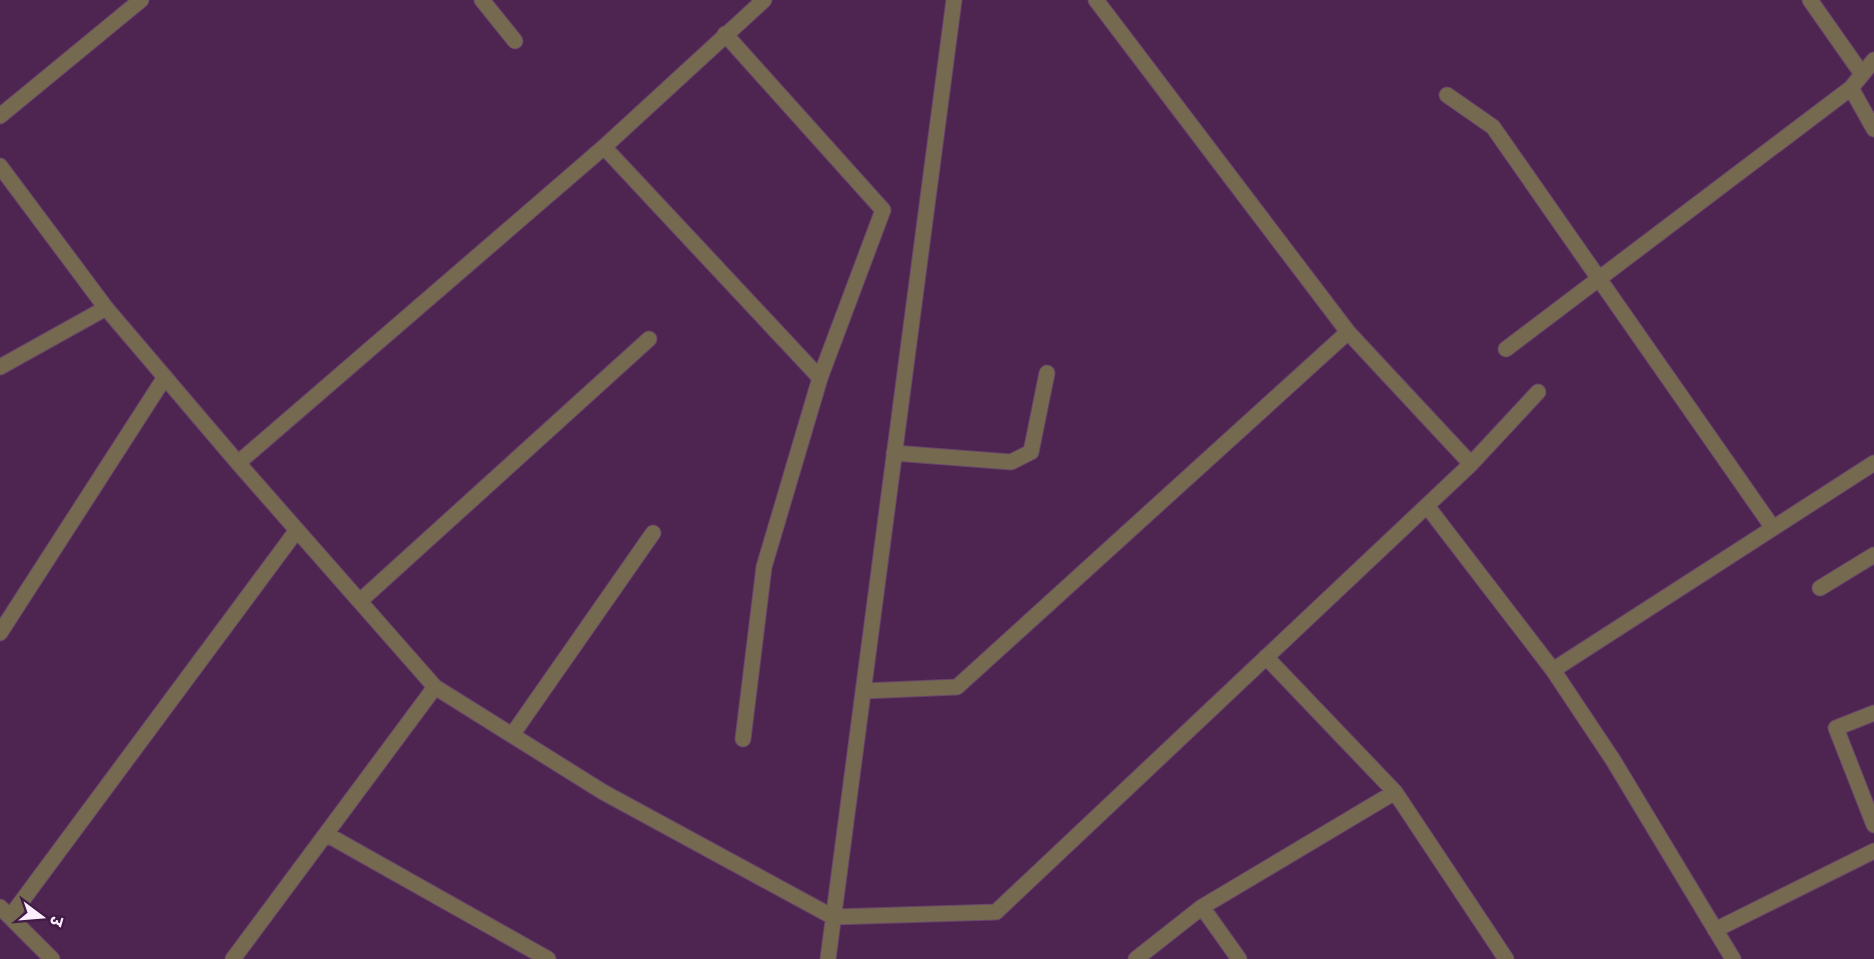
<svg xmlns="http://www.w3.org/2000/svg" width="1874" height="959" font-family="Poppins,'Noto Sans Devanagari',sans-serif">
<rect width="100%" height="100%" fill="#4d2550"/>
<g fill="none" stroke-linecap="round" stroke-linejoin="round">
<g stroke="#69456c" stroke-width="17">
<path id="minor" d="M 482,0 L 515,41
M 1810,0 L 1862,74
M 725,34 L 883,210 L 820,378 L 764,567 L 743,739
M 1851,88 L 1874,129
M 1447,95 L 1493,127 L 1773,528
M 0,116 L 141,0
M 604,147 L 820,378
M 0,166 L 106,308 L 238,463 L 435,687 L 603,792 L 833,917 L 996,912 L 1471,464 L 1348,332 L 1096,0
M 1506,349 L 1851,88 L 1874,60
M 0,367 L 106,308
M 894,453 L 1011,462 L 1031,452 L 1047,373
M 238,463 L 604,147 L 764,0
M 1471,464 L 1538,392
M 1427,506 L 1553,670 L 1613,760 L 1733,959
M 1820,588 L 1874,555
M 360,601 L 649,339
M 0,633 L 165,377
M 1266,657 L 1395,792 L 1506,959
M 1553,670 L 1874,463
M 863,691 L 957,687 L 1348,332
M 1874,713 L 1836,728 L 1874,825
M 512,735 L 653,533
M 326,834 L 548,959
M 0,907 L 52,959
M 1202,907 L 1239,959
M 10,917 L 297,530
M 1715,930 L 1874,851
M 233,959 L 435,687
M 828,959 L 954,0
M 1136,959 L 1202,907 L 1395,792"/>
</g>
<use href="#minor" stroke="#756950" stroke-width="15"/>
</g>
<g transform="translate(42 917) rotate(106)" stroke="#411a45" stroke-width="4.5" paint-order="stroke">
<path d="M0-4.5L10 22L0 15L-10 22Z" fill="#fdeefe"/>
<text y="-9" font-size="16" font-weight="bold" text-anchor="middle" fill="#fdeefe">उ</text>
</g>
</svg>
